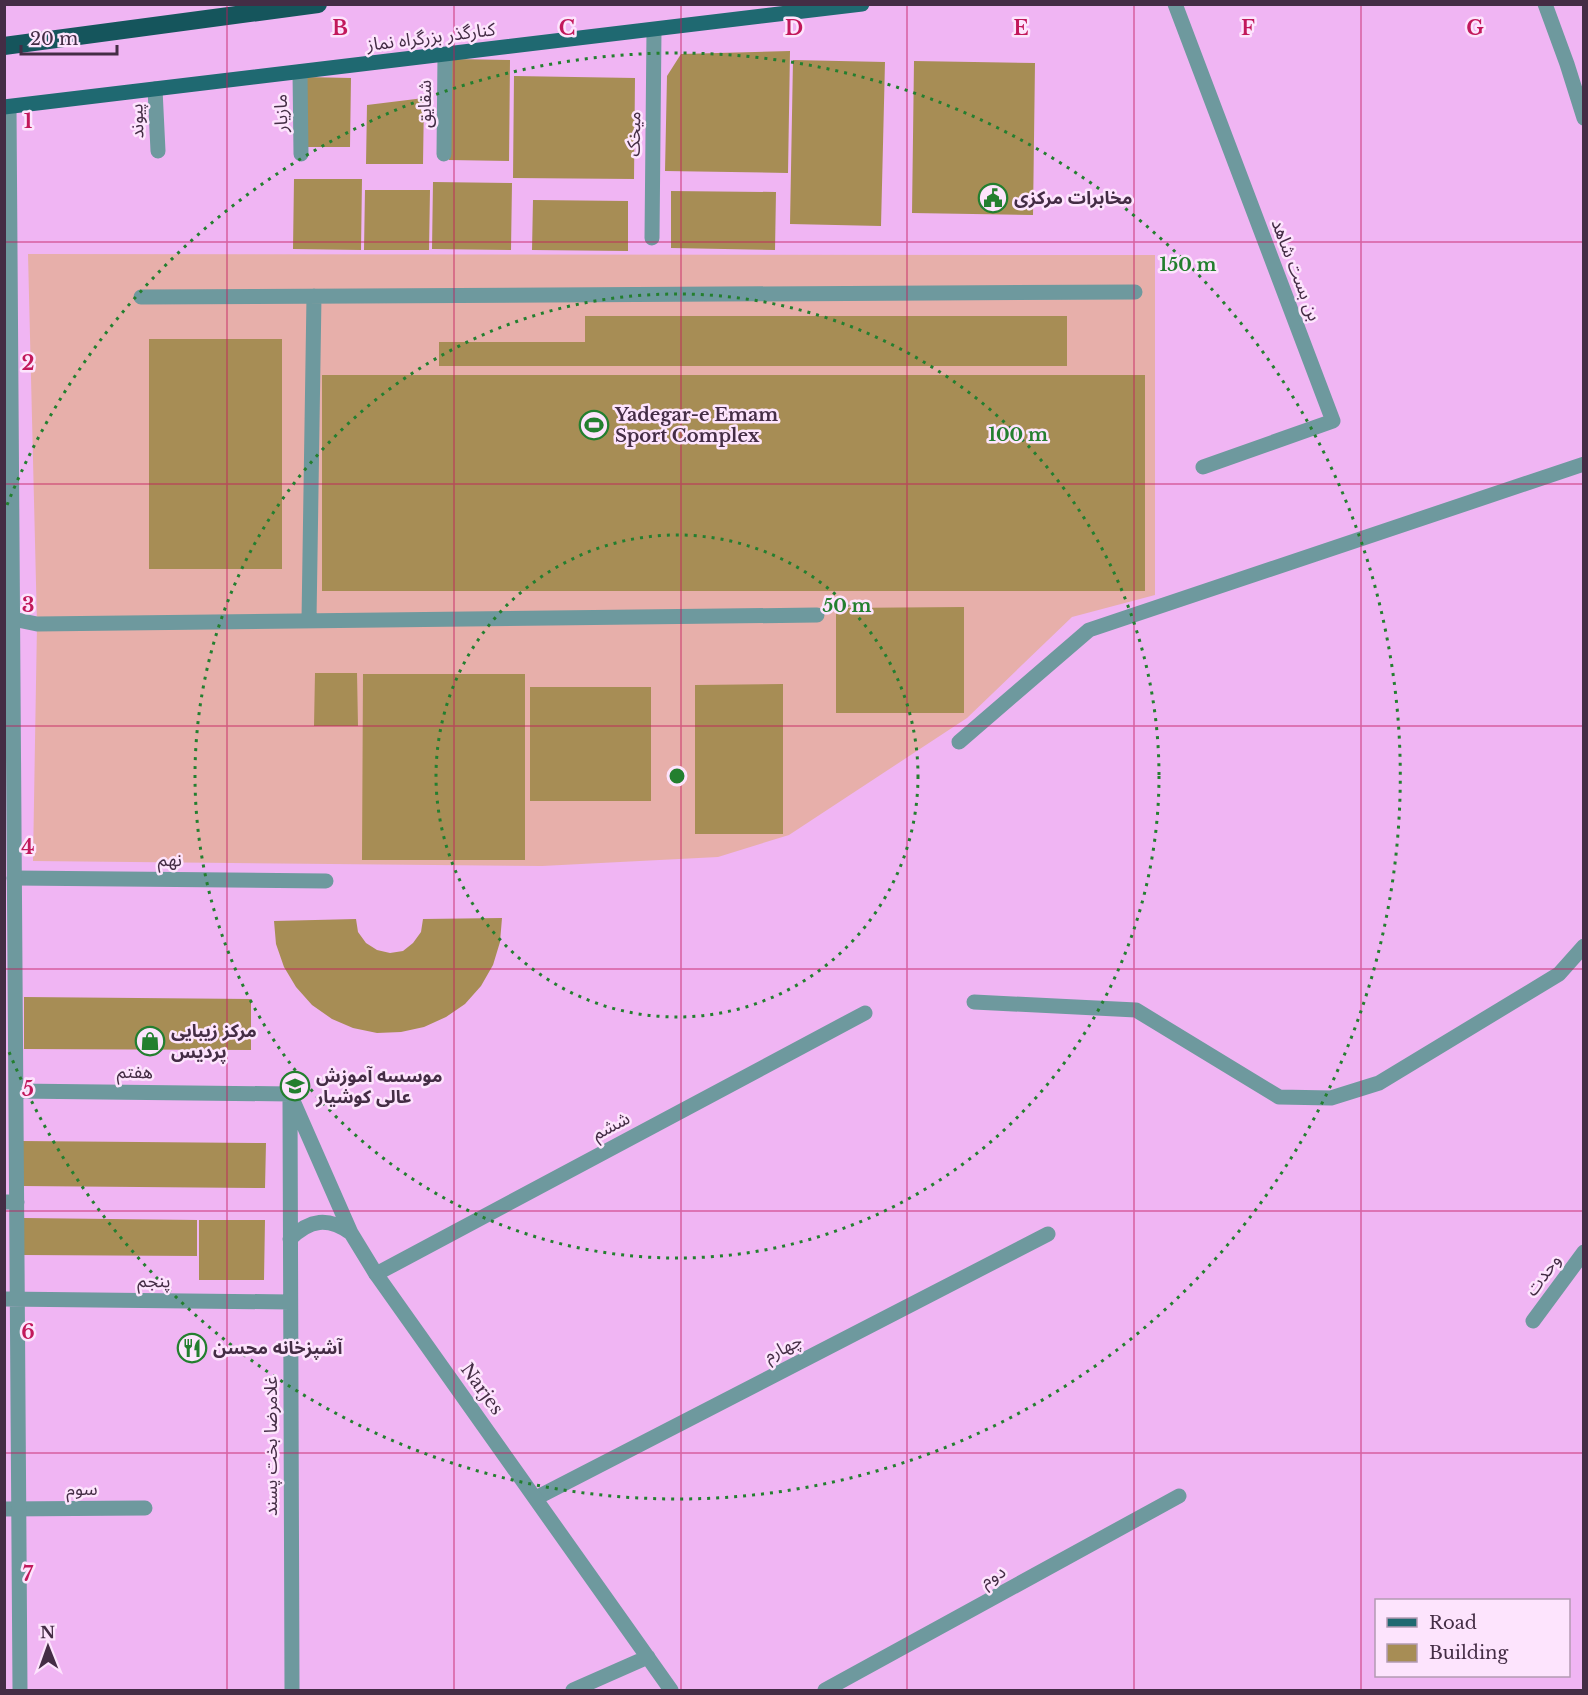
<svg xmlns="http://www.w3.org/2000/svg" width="1588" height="1695" font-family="'Libre Baskerville','Noto Sans Arabic',serif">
<rect width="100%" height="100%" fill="#f0b5f3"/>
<path fill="#e7afaa" d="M 28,254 L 1155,255 L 1155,595 L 1072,617 L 967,718 L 789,835 L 718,857 L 542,866 L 33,861 L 37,624 Z"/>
<path fill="#a78d55" d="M 790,51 L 788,173 L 665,171 L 667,76 L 681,54 Z
M 451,59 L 510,60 L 509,161 L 449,160 Z
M 793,60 L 885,62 L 881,226 L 790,224 Z
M 914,61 L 1035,63 L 1033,215 L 912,213 Z
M 514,76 L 635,78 L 634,179 L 513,178 Z
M 305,77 L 351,78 L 350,147 L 304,147 Z
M 424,98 L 423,164 L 366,164 L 367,105 Z
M 294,179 L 362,179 L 361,250 L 293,249 Z
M 433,182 L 512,183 L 511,250 L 432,249 Z
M 365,190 L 430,190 L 429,250 L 364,250 Z
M 671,191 L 776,192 L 775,250 L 671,248 Z
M 533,200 L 628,201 L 628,251 L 532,250 Z
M 585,316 L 1067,316 L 1067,366 L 439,366 L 439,342 L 585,342 Z
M 149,339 L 282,339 L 282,569 L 149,569 Z
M 322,375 L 1145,375 L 1145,591 L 322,591 Z
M 964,607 L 964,713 L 836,713 L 836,608 Z
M 315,673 L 357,673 L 358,726 L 314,726 Z
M 363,674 L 525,674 L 525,860 L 362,860 Z
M 783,684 L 783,834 L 695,834 L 695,685 Z
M 530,687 L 651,687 L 651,801 L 530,801 Z
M 502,918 L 500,942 L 493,965 L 481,986 L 465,1004 L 446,1017 L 424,1027 L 401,1032 L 377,1033 L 353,1028 L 332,1019 L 312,1005 L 296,987 L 284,967 L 276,944 L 274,921 L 356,919 L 358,932 L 366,943 L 377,950 L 390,953 L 403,951 L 413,943 L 421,932 L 423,919 Z
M 24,997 L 251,999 L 251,1050 L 24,1049 Z
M 22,1141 L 266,1143 L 265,1188 L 22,1186 Z
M 24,1218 L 197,1220 L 197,1256 L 24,1255 Z
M 199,1220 L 265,1220 L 264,1280 L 199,1280 Z"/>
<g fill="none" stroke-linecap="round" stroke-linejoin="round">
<path stroke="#6e999e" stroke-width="15" d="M 1175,4 L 1333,421 L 1203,467
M 141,297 L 1135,292
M 13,619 L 37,624 L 817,615
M 309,620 L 314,296
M 959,742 L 1089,630 L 1584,464
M 14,878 L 326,881
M 974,1002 L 1136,1010 L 1279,1097 L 1331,1098 L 1379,1083 L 1559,974 L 1584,946
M 4,1202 L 17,1202
M 376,1274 L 865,1013
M 1533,1321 L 1584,1252
M 536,1498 L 1048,1234
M 4,1509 L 145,1508
M 825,1690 L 1179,1496"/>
<path stroke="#6e999e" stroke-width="15" d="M 1545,4 L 1567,64 L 1584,118
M 300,72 L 301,154
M 155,89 L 158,151
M 9,107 L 20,1690
M 444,154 L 445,55
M 652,238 L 654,30
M 16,1091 L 290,1094
M 290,1094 L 351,1233 L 376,1274 L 671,1690
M 290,1100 L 292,1690
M 290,1239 C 310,1219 328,1217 351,1233
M 4,1299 L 290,1302
M 573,1690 L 648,1657"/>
<path stroke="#1f6971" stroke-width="15" d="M 4,107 L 862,4"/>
<path stroke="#15555c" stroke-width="18" d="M 4,46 L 318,4"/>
</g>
<path fill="none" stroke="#c2185b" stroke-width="1.5" stroke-opacity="0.55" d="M 227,4 L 227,1690M 454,4 L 454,1690M 681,4 L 681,1690M 907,4 L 907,1690M 1134,4 L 1134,1690M 1361,4 L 1361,1690M 4,242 L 1584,242M 4,484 L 1584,484M 4,726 L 1584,726M 4,969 L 1584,969M 4,1211 L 1584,1211M 4,1453 L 1584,1453"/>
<g fill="none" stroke="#237f2f" stroke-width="3" stroke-dasharray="3 6">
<circle cx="677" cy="776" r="241"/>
<circle cx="677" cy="776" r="482"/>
<path d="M7 505A723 723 0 1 1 7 1047"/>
</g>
<defs>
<g id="civic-ring" transform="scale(1.5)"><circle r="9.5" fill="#fde4fd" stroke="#237f2f" stroke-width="1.5"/><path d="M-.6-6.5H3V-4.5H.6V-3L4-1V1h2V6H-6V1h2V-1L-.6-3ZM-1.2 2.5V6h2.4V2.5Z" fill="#237f2f"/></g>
<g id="stadium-ring" transform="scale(1.5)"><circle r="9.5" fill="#fde4fd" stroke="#237f2f" stroke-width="1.5"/><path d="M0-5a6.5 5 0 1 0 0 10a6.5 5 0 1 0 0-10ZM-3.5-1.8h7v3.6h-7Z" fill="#237f2f"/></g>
<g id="shop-ring" transform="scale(1.5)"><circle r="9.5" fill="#fde4fd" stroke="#237f2f" stroke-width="1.5"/><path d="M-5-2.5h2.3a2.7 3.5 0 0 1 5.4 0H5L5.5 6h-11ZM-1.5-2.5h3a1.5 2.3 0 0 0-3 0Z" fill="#237f2f"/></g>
<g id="university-ring" transform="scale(1.5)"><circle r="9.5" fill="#fde4fd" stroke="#237f2f" stroke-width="1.5"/><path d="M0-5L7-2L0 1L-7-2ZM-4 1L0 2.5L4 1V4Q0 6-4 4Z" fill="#237f2f"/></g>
<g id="restaurant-ring" transform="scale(1.5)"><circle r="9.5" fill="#fde4fd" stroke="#237f2f" stroke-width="1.5"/><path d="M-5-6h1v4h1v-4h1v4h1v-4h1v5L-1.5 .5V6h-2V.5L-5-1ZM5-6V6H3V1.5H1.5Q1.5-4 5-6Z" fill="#237f2f"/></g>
</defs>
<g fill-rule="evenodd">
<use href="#civic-ring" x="993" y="198"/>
<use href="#stadium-ring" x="594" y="425"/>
<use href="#shop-ring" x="150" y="1041"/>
<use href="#university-ring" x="295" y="1086"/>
<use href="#restaurant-ring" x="192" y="1348"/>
</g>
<g text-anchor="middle" stroke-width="5" stroke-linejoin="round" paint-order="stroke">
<g font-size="18" fill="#442d45" stroke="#fde4fd">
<text transform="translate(431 37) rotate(-7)" y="6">کنارگذر بزرگراه نماز</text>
<text transform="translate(425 104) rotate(-90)" y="6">شقایق</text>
<text transform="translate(281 113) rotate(-91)" y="6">مازیار</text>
<text transform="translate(137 121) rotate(-92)" y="6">پیوند</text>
<text transform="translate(634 134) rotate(-89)" y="6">میخک</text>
<text transform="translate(1296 270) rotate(69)" y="6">بن بست شاهد</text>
<text transform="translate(170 860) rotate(1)" y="6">نهم</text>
<text transform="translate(135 1072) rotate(1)" y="6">هفتم</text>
<text transform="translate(611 1126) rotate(-28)" y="6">ششم</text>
<text transform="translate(1543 1275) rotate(-54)" y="6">وحدت</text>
<text transform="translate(154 1281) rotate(1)" y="6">پنجم</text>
<text transform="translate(783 1348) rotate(-27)" y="6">چهارم</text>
<text transform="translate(482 1389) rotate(54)" y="6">Narjes</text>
<text transform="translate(271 1446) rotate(-90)" y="6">غلامرضا بخت پسند</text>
<text x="82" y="1495">سوم</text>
<text transform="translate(993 1576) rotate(-29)" y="6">دوم</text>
</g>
<g font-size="18" font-weight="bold" fill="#442d45" stroke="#fde4fd" text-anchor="start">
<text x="1014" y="204">مخابرات مرکزی</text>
<text x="615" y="421">Yadegar-e Emam<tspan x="615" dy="21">Sport Complex</tspan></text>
<text x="171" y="1037">مرکز زیبایی<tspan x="171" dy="21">پردیس</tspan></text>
<text x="316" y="1082">موسسه آموزش<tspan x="316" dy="21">عالی کوشیار</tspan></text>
<text x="213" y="1354">آشپزخانه محسن</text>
</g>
</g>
<g font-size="20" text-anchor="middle" font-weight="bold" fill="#c2185b" stroke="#fde4fd" stroke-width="5" stroke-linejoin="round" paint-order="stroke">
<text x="340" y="35">B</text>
<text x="567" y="35">C</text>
<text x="794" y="35">D</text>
<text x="1021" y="35">E</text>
<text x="1248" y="35">F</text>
<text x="1475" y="35">G</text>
<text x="28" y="128">1</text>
<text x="28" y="370">2</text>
<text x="28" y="612">3</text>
<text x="28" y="854">4</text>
<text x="28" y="1096">5</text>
<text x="28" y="1339">6</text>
<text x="28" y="1581">7</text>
</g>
<circle cx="677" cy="776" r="9" fill="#237f2f" stroke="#fde4fd" stroke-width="3"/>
<g font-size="18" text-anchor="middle" font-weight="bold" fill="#237f2f" stroke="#fde4fd" stroke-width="5" stroke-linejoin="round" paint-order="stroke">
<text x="1188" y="271">150 m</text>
<text x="1018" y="441">100 m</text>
<text x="847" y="612">50 m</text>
</g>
<rect width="1588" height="1695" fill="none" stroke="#442d45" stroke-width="12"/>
<rect x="1375" y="1599" width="195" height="78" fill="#fde4fd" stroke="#b39bb3" stroke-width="1.5"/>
<rect x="1387" y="1618" width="30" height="9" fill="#1f6971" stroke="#b39bb3" stroke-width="1.5"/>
<text x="1429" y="1629" font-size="18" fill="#442d45">Road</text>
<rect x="1387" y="1644" width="30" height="18" fill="#a78d55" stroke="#b39bb3" stroke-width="1.5"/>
<text x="1429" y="1659" font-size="18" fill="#442d45">Building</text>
<g transform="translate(48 1647) rotate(359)" stroke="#fde4fd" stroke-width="4.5" paint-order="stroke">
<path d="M0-4.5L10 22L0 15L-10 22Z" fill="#442d45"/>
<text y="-9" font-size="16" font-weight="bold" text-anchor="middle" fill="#442d45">N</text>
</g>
<path d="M21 45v9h96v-9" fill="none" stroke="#442d45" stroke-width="3"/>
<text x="30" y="45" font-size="18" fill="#442d45" stroke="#fde4fd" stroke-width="4.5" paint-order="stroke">20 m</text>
</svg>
